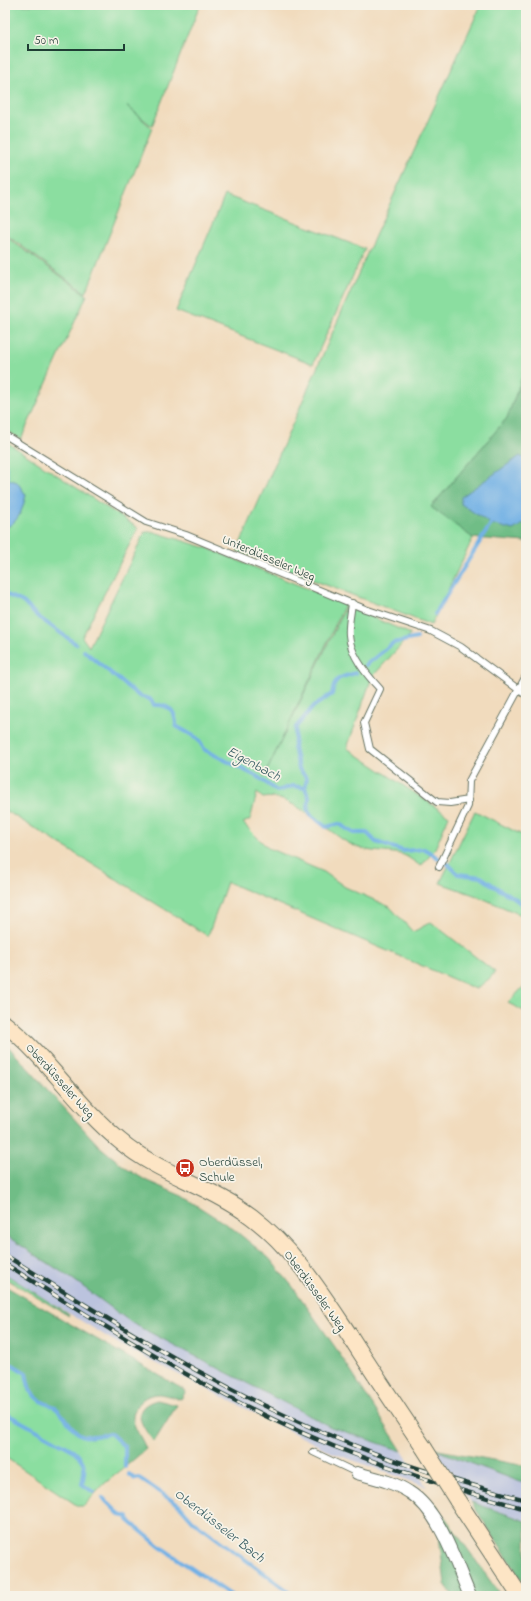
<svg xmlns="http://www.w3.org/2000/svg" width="531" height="1601" font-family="'Indie Flower',sans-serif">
<rect width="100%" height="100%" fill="#f7f3e8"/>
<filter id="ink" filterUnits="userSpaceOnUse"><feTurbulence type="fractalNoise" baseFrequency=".025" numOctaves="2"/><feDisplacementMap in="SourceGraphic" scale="8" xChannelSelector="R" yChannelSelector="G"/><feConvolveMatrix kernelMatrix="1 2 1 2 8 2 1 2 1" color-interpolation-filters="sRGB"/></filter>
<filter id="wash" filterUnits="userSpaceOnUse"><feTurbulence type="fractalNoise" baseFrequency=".012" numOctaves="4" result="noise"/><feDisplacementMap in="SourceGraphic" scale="16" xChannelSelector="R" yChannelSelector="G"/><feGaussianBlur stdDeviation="0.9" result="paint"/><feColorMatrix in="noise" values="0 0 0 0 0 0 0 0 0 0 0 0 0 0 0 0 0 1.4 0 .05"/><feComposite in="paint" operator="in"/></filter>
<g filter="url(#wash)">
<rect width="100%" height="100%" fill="#f1dbbd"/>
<path fill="#bbc3de" d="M 5,1235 L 74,1280 L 133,1323 L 331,1427 L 402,1451 L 427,1487 L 333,1453 L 122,1346 L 5,1274 Z
M 433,1449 L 526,1484 L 526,1521 L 471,1502 Z"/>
<path fill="#8bdea0" stroke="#558e6a" d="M 5,5 L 200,5 L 152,126 L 127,106 L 152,128 L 86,293 L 5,234 Z
M 481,5 L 526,5 L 526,367 L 507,418 L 431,507 L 473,538 L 431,625 L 237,551 L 370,247 Z
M 225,195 L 365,249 L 313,364 L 176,311 Z
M 5,236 L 87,295 L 21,439 L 5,430 Z
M 5,441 L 138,528 L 82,637 L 89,647 L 145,532 L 154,532 L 207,548 L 345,604 L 264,777 L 346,606 L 411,634 L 372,677 L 347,748 L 449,816 L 434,851 L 421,866 C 415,863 407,855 400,854 C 378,850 366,854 345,841 C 324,828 289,792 263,798 L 257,793 L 250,820 L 243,823 L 268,848 L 324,872 L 345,887 L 390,907 L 413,932 L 431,922 L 495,972 L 490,978 L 476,989 L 227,882 L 208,936 L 5,810 Z
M 475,811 L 526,837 L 526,917 L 477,896 L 440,883 Z
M 526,984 L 526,1012 L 508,1003 Z
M 5,1274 L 68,1314 L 69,1316 L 5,1278 Z
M 5,1364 L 13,1365 L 26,1373 L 29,1391 L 39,1400 L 57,1409 L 77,1433 L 85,1437 L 110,1433 L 125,1447 L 125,1467 L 104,1484 L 84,1506 L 78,1506 L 5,1457 Z"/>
<path fill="#70bd86" stroke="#487d5d" d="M 526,367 L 526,542 L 473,538 L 431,507 L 507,418 Z
M 5,1043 L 99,1146 L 127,1169 L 147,1181 L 182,1196 L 232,1228 L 269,1258 L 293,1287 L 335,1347 L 402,1451 L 331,1427 L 132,1323 L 74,1280 L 5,1235 Z
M 5,1286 L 186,1391 L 181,1399 C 174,1398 167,1395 160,1394 C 144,1393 129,1408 134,1424 C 137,1433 143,1440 146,1449 L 125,1467 L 125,1447 L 110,1433 L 91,1438 L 77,1433 L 57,1409 L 39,1400 L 29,1391 L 26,1373 L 13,1365 L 5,1364 Z
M 157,1400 L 177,1405 L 154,1442 C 141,1425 129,1408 157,1400 Z
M 433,1449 L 526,1466 L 526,1484 Z
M 471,1502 L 526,1521 L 526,1587 Z
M 435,1503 L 501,1596 L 453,1596 L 445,1584 Z"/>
<path fill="#72b1e5" stroke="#48778c" d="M 520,456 L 526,459 L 526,522 L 513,530 L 491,524 L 461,504 L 461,497 Z
M 5,478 L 17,482 L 26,495 C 22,510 20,521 5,528 Z"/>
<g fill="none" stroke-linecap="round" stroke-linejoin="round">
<path stroke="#72b1e5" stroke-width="4" d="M 5,466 L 7,479 L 5,492
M 5,548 L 5,551
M 5,594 L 23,602 L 37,616 L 76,644
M 435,614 L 494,519
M 84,651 L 139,696 L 150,699 L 154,705 C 170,704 176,712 176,726 L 197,738 L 205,750 L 258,777 L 277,791 L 293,786 L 305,788 L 309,797 L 308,810 L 312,816 L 326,827 L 339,824 L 354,833 L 367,833 L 376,842 L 404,851 L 424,849 L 448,864 L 458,874 L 481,877 L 500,890 L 513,897 L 526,908
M 366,665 L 393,643 L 417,638
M 305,788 L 307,778 L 299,769 L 294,748 L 296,727 L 314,706 L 332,694 C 335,676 339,678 356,673
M 5,1364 L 13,1365 L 26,1373 C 29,1390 30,1396 47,1404 C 50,1405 55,1407 58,1410 C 79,1433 75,1442 110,1433 L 125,1447 L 125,1467
M 5,1413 L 73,1450 C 86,1462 86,1467 82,1484 L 93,1492
M 129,1474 L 135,1479 L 139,1478 L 180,1506 L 193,1521 L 295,1596
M 103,1498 L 120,1515 L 128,1517 L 128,1520 L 159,1546 L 232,1596"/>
</g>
</g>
<g filter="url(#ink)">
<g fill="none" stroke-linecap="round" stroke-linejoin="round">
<g stroke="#687464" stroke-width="8">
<path id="lane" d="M 5,435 L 146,522 L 186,535 L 365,609 L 431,631 L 461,647 L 526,695
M 352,603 C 351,613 348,625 349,635 C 350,655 367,675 380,689 L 364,723 L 370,749 L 437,802 L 450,803 L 469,800
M 439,867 L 468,806 L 469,781 L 526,676
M 313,1452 L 357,1473"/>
</g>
<g stroke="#687464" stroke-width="14">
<path id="street" d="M 357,1473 C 375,1478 394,1482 409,1492 C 440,1511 456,1564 470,1596"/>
</g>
<g stroke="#687464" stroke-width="18">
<path id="secondary" d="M 5,1024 C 48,1058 77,1106 120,1141 C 159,1174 211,1186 252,1217 C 294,1249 321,1293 350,1336 C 374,1374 399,1411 424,1448
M 457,1500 L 520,1596"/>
</g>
<use href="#lane" stroke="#fff" stroke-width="6"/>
<use href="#street" stroke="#fff" stroke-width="12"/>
<use href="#secondary" stroke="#fde5c5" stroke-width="16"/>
<g stroke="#1f3d34" stroke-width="4.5">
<path id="rail" d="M 5,1255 C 112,1322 219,1390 336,1438 C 397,1464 462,1483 526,1500
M 5,1264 C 111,1330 217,1399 333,1446 C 396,1471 461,1491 526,1509"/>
</g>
<use href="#rail" stroke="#f7f3e8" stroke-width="3" stroke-dasharray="9" stroke-linecap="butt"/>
<g stroke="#687464" stroke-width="18" stroke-linecap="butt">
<path id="secondary-bridge" d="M 424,1448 L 457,1500"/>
</g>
<use href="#secondary-bridge" stroke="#fde5c5" stroke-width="16"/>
</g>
</g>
<defs>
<g id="bus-disc" transform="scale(1)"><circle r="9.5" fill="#c8321e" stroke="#f7f3e8"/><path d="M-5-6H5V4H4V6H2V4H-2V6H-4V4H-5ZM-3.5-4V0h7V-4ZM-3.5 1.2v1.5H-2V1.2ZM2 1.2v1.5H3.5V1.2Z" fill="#fff"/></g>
</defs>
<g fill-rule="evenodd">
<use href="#bus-disc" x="185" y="1168"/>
</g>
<g text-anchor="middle" stroke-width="3.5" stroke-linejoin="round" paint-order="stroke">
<g font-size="13" fill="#1f3d34" stroke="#f7f3e8">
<text transform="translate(269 557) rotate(23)" y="5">Unterdüsseler Weg</text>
<text transform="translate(61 1080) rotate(48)" y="5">Oberdüsseler Weg</text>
<text transform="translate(316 1290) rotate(54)" y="5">Oberdüsseler Weg</text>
</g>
<g font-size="13" fill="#1f3d34" stroke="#f7f3e8" text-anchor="start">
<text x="199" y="1166">Oberdüssel,<tspan x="199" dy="15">Schule</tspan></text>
</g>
<g font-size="14" font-style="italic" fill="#345a60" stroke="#f7f3e8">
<text transform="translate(254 763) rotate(28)" y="5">Eigenbach</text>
<text transform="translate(220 1525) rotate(38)" y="5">Oberdüsseler Bach</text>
</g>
</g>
<rect width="531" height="1601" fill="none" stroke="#f7f3e8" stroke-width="20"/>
<path d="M28 44v6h96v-6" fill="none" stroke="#1f3d34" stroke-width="2"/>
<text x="34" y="44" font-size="12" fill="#1f3d34" stroke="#f7f3e8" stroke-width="3" paint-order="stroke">50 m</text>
</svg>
